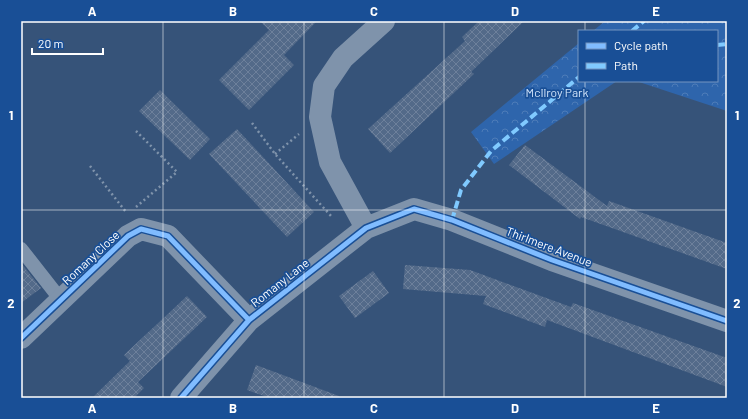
<svg xmlns="http://www.w3.org/2000/svg" width="748" height="419" font-family="Barlow,sans-serif">
<defs>
<pattern id="park-crowns" width="20" height="18" patternUnits="userSpaceOnUse"><rect width="20" height="18" fill="#2e65ac"/><path d="M2 6a3 3 0 1 1 6 0M12 15a3 3 0 1 1 6 0" fill="none" stroke="#4d7cb8"/></pattern>
<pattern id="building-cross-hatch" width="8" height="8" patternUnits="userSpaceOnUse"><rect width="8" height="8" fill="#536a89"/><path d="M0 0l8 8M0 8l8-8" fill="none" stroke="#6d809b"/></pattern>
</defs>
<rect width="100%" height="100%" fill="#365379"/>
<path fill="url(#park-crowns)" d="M 605,21 L 727,21 L 727,111 L 636,81 L 717,81 L 717,31 L 593,31 Z
M 579,43 L 579,81 L 617,81 L 494,164 L 471,132 Z"/>
<path fill="url(#building-cross-hatch)" d="M 260,21 L 317,21 L 284,55 L 294,65 L 249,110 L 219,80 L 269,30 Z
M 479,21 L 524,21 L 471,72 L 474,74 L 390,153 L 368,129 L 465,41 L 462,37 Z
M 160,90 L 210,139 L 190,160 L 139,111 Z
M 237,129 L 314,212 L 287,237 L 209,154 Z
M 525,145 L 607,206 L 609,201 L 727,243 L 727,269 L 581,217 L 580,219 L 509,165 Z
M 21,263 L 41,288 L 21,303 Z
M 405,265 L 470,270 L 571,307 L 573,303 L 727,358 L 727,387 L 547,320 L 545,327 L 483,304 L 486,296 L 403,289 Z
M 373,271 L 389,293 L 355,318 L 339,296 Z
M 187,296 L 207,317 L 138,382 L 144,388 L 134,398 L 92,398 L 130,361 L 124,355 Z
M 256,365 L 339,396 L 339,398 L 270,398 L 247,390 Z"/>
<g fill="none" stroke-linecap="round" stroke-linejoin="round">
<path stroke="#7f93ab" stroke-width="2.5" stroke-dasharray="2 3" stroke-linecap="butt" d="M 252,123 L 275,154 L 331,216
M 275,154 L 299,134
M 90,166 L 126,212
M 136,207 L 177,172 L 136,131"/>
<path stroke="#7f93ab" stroke-width="14" d="M 21,249 L 61,300"/>
<path stroke="#7f93ab" stroke-width="22" d="M 366,228 L 330,162 L 320,117 L 324,86 L 343,58 L 384,21
M 21,338 L 128,236 L 141,229 L 168,236 L 249,320
M 181,398 L 249,320 L 366,228 L 414,209 L 452,220 L 552,260 L 727,321"/>
<path stroke="#80caff" stroke-width="4" stroke-dasharray="8 4" stroke-linecap="butt" d="M 632,31 L 644,21
M 717,45 L 727,44
M 452,220 L 461,190 L 491,151 L 579,77"/>
<g stroke="#194f96" stroke-width="8">
<path id="cycleway" d="M 21,338 L 128,236 L 141,229 L 168,236 L 249,320
M 181,398 L 249,320 L 366,228 L 414,209 L 452,220 L 552,260 L 727,321"/>
</g>
<use href="#cycleway" stroke="#80bcff" stroke-width="5"/>
</g>
<path fill="none" stroke="#fff" stroke-width="1" stroke-opacity="0.55" d="M 163,21 L 163,398M 304,21 L 304,398M 444,21 L 444,398M 585,21 L 585,31M 585,81 L 585,398M 21,210 L 727,210"/>
<g text-anchor="middle" stroke-width="3.5" stroke-linejoin="round" paint-order="stroke">
<g font-size="12" fill="#d3e5fb" stroke="#194f96">
<text x="557" y="97">McIlroy Park</text>
</g>
<g font-size="12" fill="#fff" stroke="#194f96">
<text transform="translate(549 247) rotate(21)" y="4">Thirlmere Avenue</text>
<text transform="translate(91 258) rotate(-43)" y="4">Romany Close</text>
<text transform="translate(280 283) rotate(-38)" y="4">Romany Lane</text>
</g>
</g>
<rect width="748" height="419" fill="none" stroke="#194f96" stroke-width="44"/>
<rect x="578" y="30" width="140" height="52" fill="#194f96" stroke="#7595c0"/>
<rect x="586" y="43" width="20" height="6" fill="#80bcff" stroke="#7595c0"/>
<text x="614" y="50" font-size="12" fill="#ffffff">Cycle path</text>
<rect x="586" y="63" width="20" height="6" fill="#80caff" stroke="#7595c0"/>
<text x="614" y="70" font-size="12" fill="#ffffff">Path</text>
<path d="M32 48v6h71v-6" fill="none" stroke="#ffffff" stroke-width="2"/>
<text x="38" y="48" font-size="12" fill="#ffffff" stroke="#194f96" stroke-width="3" paint-order="stroke">20 m</text>
<rect x="22" y="22" width="704" height="375" fill="none" stroke="#fff" stroke-width="1.5"/>
<g font-size="13" text-anchor="middle" font-weight="bold" fill="#fff">
<text x="92" y="16">A</text>
<text x="233" y="16">B</text>
<text x="374" y="16">C</text>
<text x="515" y="16">D</text>
<text x="656" y="16">E</text>
<text x="11" y="120">1</text>
<text x="737" y="120">1</text>
<text x="11" y="308">2</text>
<text x="737" y="308">2</text>
<text x="92" y="413">A</text>
<text x="233" y="413">B</text>
<text x="374" y="413">C</text>
<text x="515" y="413">D</text>
<text x="656" y="413">E</text>
</g>
</svg>
